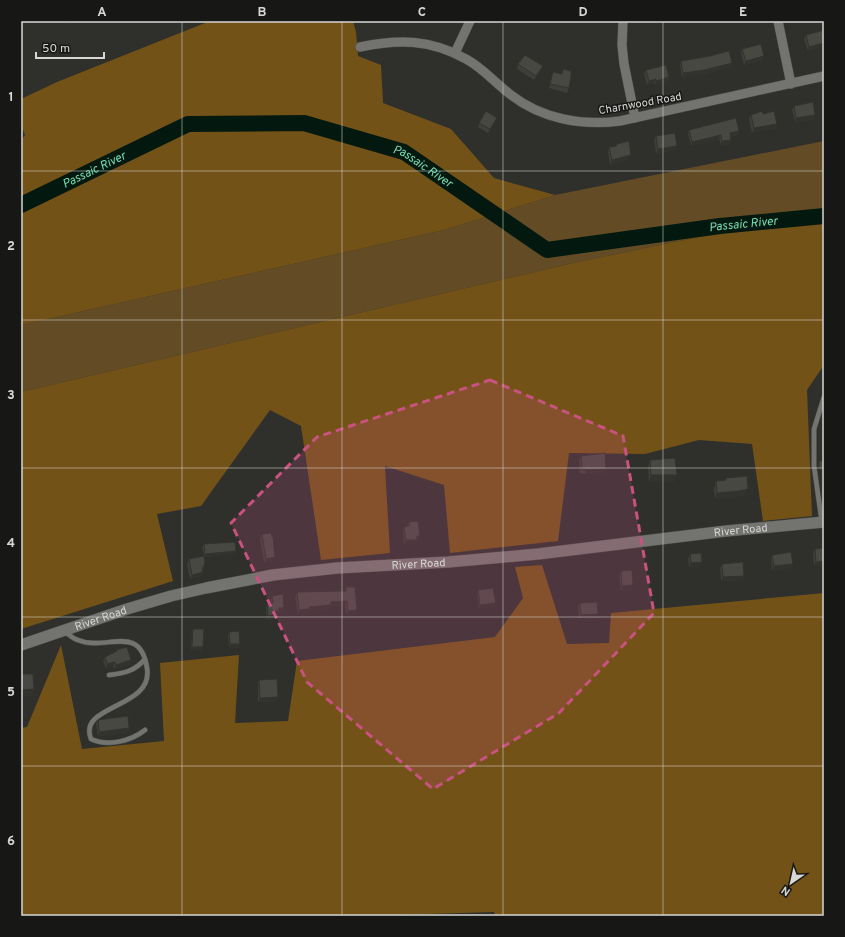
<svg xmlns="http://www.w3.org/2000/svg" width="845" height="937" font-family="Overpass,sans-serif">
<rect width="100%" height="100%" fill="#2f302c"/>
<path fill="#634c25" d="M 824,141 L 824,211 L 573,263 L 21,392 L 21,325 L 444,230 L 555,195 Z"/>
<path fill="#735217" d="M 210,21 L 353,21 L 356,32 L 358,56 L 381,65 L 383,103 L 451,129 L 494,178 L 555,195 L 444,230 L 21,325 L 21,141 L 25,135 L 21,125 L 21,99 L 57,82 Z
M 824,211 L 824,365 L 807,390 L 812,516 L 763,521 L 752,444 L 699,440 L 645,454 L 569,453 L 558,541 L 450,553 L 444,485 L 385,466 L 390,553 L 321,560 L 301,426 L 270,410 L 201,506 L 157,514 L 173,581 L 21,629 L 21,392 L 573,263 Z
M 542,565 L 567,644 L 609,643 L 611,613 L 824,593 L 824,916 L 495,916 L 494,912 L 362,916 L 21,916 L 21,728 L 27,727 L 61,645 L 82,749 L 164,741 L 160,663 L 239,655 L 235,723 L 288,721 L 297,661 L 495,637 L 523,598 L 515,567 Z"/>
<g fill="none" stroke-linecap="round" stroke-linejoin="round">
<path stroke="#031910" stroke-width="16" id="s1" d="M 21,205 L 188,124 L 304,123 L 404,152 L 547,250 L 720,226 L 824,216"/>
<g stroke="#4d4e4b" stroke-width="5.5">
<path id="service" d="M 822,523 L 814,466 L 814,429 L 824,397
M 65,632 C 69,634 73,639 78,640 C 105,652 140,622 147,668 C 154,709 77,704 91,739 C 108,747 131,741 145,730
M 109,675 C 125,673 135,671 145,659"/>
</g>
<g stroke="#4d4e4b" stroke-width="10">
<path id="minor" d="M 623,21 L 622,45 L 624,64 L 635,118
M 778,21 L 791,84
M 360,47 C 399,39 430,39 466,59 C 483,68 495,83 511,95 C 542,119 582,126 620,121 L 824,76
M 455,53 L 470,21"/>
</g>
<g stroke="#4d4e4b" stroke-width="12">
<g id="tertiary">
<path id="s2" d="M 21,645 L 127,609 L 171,596 L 206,588 L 273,575 L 337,568 L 448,562 L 538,554 L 726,531 L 824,522"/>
</g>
</g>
<use href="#service" stroke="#73746f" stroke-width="4.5"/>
<use href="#minor" stroke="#73746f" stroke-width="9"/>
<use href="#tertiary" stroke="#73746f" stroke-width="11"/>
</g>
<path fill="#3e3e3a" d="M 824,30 L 808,51 L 804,39 L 806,35 Z
M 742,49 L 764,56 L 763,60 L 744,65 L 741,53 Z
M 681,61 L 732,63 L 730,67 L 704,74 L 682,78 L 680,65 Z
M 518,64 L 541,70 L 534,80 L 517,69 Z
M 563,69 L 569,88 L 567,93 L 549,88 L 553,72 L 561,74 Z
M 646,70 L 669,77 L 668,82 L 655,85 L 654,83 L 647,85 L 644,74 Z
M 794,106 L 815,115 L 814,119 L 795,122 L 792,110 Z
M 763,114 L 777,124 L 775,128 L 752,133 L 749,119 L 751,115 Z
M 495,122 L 488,133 L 478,127 L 479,123 Z
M 689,130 L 739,131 L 738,135 L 730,137 L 731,140 L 729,144 L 721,145 L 719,139 L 691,146 L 688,134 Z
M 656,136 L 677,146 L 675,150 L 656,153 L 654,140 Z
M 609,147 L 629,159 L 610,165 L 608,151 Z
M 581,456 L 606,469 L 605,474 L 585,474 L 580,473 L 579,460 Z
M 650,460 L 674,482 L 649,482 L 648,467 Z
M 819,461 L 824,461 L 824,471 L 819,471 L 818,463 Z
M 726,478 L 745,495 L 737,497 L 715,499 L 714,488 L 716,481 L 725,481 Z
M 409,522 L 420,536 L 418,540 L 417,540 L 415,544 L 404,545 L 403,531 L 404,527 L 407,526 Z
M 262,534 L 273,562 L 264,563 L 260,538 Z
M 204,544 L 236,551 L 234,554 L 204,557 L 205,564 L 203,570 L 203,572 L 202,576 L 190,579 L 187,564 L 189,559 L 204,556 L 202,548 Z
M 824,548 L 814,566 L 813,553 L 815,549 Z
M 690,554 L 700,566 L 689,567 L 688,559 Z
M 772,555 L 791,568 L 772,571 L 771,559 Z
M 722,564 L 744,576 L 743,580 L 721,581 L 720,568 Z
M 621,571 L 631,590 L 621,591 L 619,575 Z
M 346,587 L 357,610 L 356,614 L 346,615 L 345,605 L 331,606 L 329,610 L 309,611 L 308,614 L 298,615 L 295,597 L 297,592 L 345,591 Z
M 478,590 L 494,607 L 479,609 L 477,594 Z
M 272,596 L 283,612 L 278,613 L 278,615 L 275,615 L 274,619 L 267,620 L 266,608 L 267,603 L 271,603 L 271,600 Z
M 580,603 L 598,614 L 596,618 L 579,619 L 578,607 Z
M 193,629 L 202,651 L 191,651 L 192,633 Z
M 229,632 L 240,644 L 238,648 L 229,648 L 228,636 Z
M 116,650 L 130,664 L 114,669 L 113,666 L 106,669 L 103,661 L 105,657 L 116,652 Z
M 259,680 L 276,701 L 258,702 L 258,684 Z
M 98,720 L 129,728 L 128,732 L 98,736 L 96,724 Z"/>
<path fill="#32322f" d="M 67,21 L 81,21 L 80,23 L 66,25 Z
M 824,43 L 824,47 L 808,51 L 809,47 Z
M 764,56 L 763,60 L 744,65 L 746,61 Z
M 732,63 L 730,67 L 704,74 L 682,78 L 683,73 Z
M 543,66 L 541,70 L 534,80 L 536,76 Z
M 669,77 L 668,82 L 655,85 L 656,81 Z
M 656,79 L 654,83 L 647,85 L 649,81 Z
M 815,115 L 814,119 L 795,122 L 796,118 Z
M 777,124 L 775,128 L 752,133 L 754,128 Z
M 739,131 L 738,135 L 728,137 L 730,133 Z
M 721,135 L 719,139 L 691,146 L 692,142 Z
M 731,140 L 729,144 L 721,145 L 722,141 Z
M 677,146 L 675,150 L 656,153 L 658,149 Z
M 631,155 L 629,159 L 610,165 L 612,160 Z
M 606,469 L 605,474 L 585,474 L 587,470 Z
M 819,469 L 824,469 L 824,471 L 819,471 Z
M 651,475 L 677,475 L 674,482 L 649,482 Z
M 748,489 L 745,495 L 737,497 L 715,499 L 717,493 Z
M 417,536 L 420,536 L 418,540 L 417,540 L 415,544 L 404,545 L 406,540 Z
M 236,551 L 234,554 L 204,557 L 205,554 Z
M 275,557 L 273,562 L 264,563 L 266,559 Z
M 824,561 L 824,565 L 814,566 L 816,562 Z
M 702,562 L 700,566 L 689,567 L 691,563 Z
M 793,564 L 791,568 L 772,571 L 774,566 Z
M 203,572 L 202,576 L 190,579 L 192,575 Z
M 744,576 L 743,580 L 721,581 L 723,577 Z
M 633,585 L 631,590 L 621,591 L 622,586 Z
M 347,601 L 345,605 L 331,606 L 329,610 L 309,611 L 308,614 L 298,615 L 299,610 L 309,607 L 331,602 Z
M 496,603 L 494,607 L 479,609 L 480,605 Z
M 279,608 L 284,608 L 283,612 L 278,613 L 278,615 L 275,615 L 274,619 L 267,620 L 268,616 Z
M 357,610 L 356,614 L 346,615 L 348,611 Z
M 598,614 L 596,618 L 579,619 L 581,615 Z
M 230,644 L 240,644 L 238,648 L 229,648 Z
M 192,647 L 203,647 L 202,651 L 191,651 Z
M 131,660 L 130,664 L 114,669 L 116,665 Z
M 115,662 L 113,666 L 106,669 L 107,664 Z
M 34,689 L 32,696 L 21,696 L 21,690 Z
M 278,697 L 276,701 L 258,702 L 260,698 Z
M 129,728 L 128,732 L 98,736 L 99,732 Z"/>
<path fill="#484843" stroke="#32322f" d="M 824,30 L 824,43 L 809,47 L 806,35 Z
M 761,44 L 764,56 L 746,61 L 742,49 Z
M 729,51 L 732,63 L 705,70 L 683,73 L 681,61 L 710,56 Z
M 525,55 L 543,66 L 536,76 L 518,64 Z
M 666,65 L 669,77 L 656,81 L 656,79 L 649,81 L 646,70 Z
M 563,69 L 571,71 L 571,77 L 569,88 L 550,84 L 553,72 L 562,74 Z
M 813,102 L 815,115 L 796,118 L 794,106 Z
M 486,111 L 497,118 L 490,129 L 479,123 Z
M 762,111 L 763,114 L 774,111 L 777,124 L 754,128 L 751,115 Z
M 736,118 L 739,131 L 730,133 L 731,140 L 722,141 L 721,135 L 692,142 L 689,130 Z
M 675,133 L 677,146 L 658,149 L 656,136 Z
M 629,141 L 631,155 L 612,160 L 609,147 L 616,146 L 617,144 Z
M 605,453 L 606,469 L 587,470 L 582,469 L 581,456 Z
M 675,458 L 677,475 L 651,475 L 650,460 Z
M 819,461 L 824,461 L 824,469 L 819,469 Z
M 747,476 L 748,489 L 739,491 L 717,493 L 716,481 L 726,480 L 726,478 Z
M 418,521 L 420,536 L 417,536 L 417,540 L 406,540 L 404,527 L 409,526 L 409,522 Z
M 271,533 L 272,537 L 273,537 L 275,557 L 266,559 L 262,534 Z
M 235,542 L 236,551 L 205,554 L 204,544 Z
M 824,548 L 824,561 L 816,562 L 815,549 Z
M 791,552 L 793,564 L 774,566 L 772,555 Z
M 701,553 L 702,562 L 691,563 L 690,554 Z
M 204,556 L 205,564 L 204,564 L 204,567 L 202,567 L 203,572 L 192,575 L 189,559 Z
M 743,562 L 744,576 L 723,577 L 722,564 Z
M 632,570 L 633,585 L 622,586 L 621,571 Z
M 346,587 L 355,587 L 357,610 L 348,611 L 347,601 L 331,602 L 331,605 L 309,607 L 309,609 L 299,610 L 297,592 L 346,591 Z
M 493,588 L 496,603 L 480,605 L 478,590 Z
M 283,594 L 284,608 L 279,608 L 279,611 L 275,611 L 275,615 L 268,616 L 267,603 L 273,603 L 272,596 Z
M 597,602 L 598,614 L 581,615 L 580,603 Z
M 193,629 L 204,629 L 203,647 L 192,647 Z
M 239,631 L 240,644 L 230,644 L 229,632 Z
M 127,647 L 131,660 L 116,665 L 115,662 L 107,664 L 105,657 L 117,651 L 116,650 Z
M 21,674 L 33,674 L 34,689 L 21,690 Z
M 277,679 L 278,697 L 260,698 L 259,680 Z
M 128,716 L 129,728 L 99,732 L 98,720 Z"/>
<path fill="#c85280" fill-opacity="0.2" stroke="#c85280" stroke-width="3" stroke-dasharray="8 5" stroke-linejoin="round" d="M 490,380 L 623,436 L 654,613 L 559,713 L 433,789 L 307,682 L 231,523 L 317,437 Z"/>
<path fill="none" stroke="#d7d8d5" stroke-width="1" stroke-opacity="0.55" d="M 182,21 L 182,916M 342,21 L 342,916M 503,21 L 503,916M 663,21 L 663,916M 21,171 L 824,171M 21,320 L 824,320M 21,468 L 824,468M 21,617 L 824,617M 21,766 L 824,766"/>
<g text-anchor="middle" stroke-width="3" stroke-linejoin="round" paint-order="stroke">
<g font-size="11" fill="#d7d8d5" stroke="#171816">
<text transform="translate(640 103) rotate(-10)" y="4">Charnwood Road</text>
<text dy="4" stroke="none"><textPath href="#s2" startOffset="732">River Road</textPath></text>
<text dy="4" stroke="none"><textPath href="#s2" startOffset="408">River Road</textPath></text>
<text dy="4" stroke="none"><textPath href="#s2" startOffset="84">River Road</textPath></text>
</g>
<g font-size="12" font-style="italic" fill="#78e1b8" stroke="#171816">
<text dy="4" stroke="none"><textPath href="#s1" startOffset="429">Passaic River</textPath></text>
<text dy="4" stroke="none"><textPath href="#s1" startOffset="81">Passaic River</textPath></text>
<text dy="4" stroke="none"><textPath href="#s1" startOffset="777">Passaic River</textPath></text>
</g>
</g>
<rect width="845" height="937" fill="none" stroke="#171816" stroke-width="44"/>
<g transform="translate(791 883) rotate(214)" stroke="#171816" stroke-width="3" paint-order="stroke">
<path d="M0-3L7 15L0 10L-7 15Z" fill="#d7d8d5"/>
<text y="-6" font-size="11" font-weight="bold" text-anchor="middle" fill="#d7d8d5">N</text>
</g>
<path d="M36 52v6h68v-6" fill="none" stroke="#d7d8d5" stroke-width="2"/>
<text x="42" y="52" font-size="12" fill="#d7d8d5" stroke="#171816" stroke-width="3" paint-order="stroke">50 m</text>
<rect x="22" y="22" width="801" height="893" fill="none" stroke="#d7d8d5" stroke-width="1.5"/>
<g font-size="13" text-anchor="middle" font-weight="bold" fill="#d7d8d5">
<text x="102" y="16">A</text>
<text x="262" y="16">B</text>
<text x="422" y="16">C</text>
<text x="583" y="16">D</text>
<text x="743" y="16">E</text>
<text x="11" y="101">1</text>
<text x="11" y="250">2</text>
<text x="11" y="399">3</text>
<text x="11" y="547">4</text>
<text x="11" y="696">5</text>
<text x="11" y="845">6</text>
</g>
</svg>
